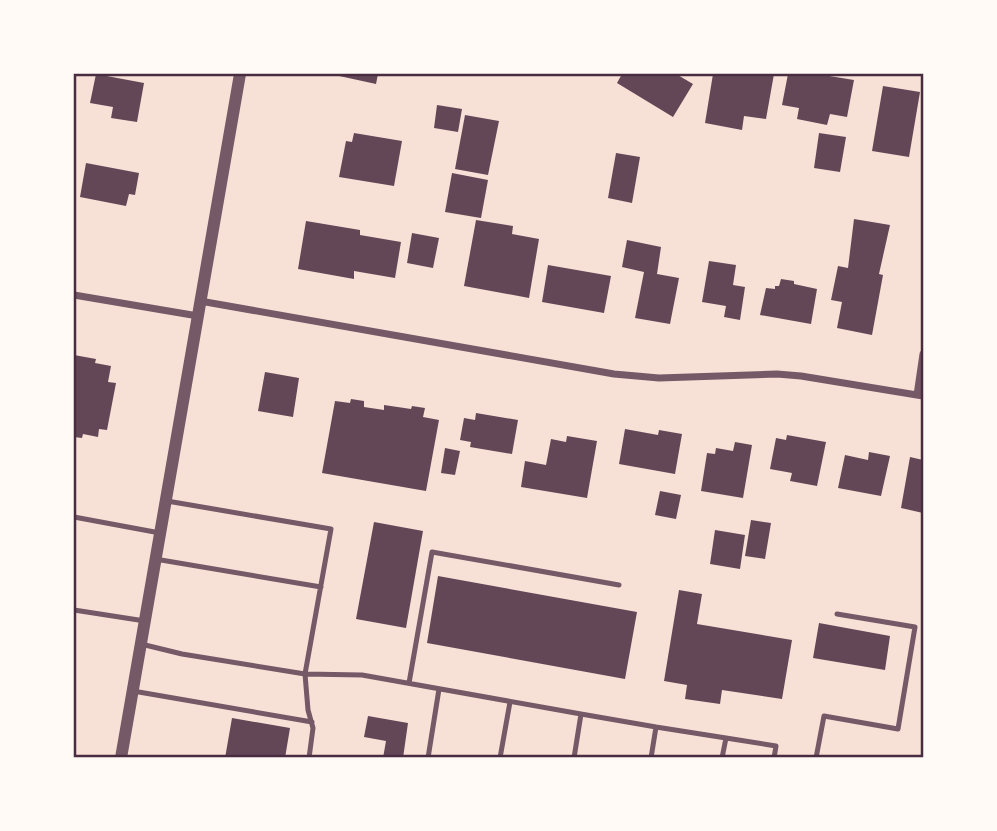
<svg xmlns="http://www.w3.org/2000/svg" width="997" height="831" font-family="'Sofia Sans Condensed',sans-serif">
<rect width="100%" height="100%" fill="#f7e1d7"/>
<path fill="#644757" d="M 96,74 L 144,83 L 137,122 L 111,118 L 113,107 L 90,103 Z
M 330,74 L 378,74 L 376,84 Z
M 622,74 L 676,74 L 693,84 L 673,117 L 617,83 Z
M 713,74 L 774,74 L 766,119 L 744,116 L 742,130 L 705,123 Z
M 788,74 L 817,74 L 854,80 L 847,117 L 830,114 L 827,125 L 797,119 L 799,108 L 782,105 Z
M 883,86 L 920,92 L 909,157 L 872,151 Z
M 437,105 L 462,109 L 458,132 L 434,128 Z
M 465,115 L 499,121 L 488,175 L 455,169 Z
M 354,133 L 402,141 L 394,186 L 339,177 L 346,141 L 352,142 Z
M 819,133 L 846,137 L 840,172 L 814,168 Z
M 616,153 L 640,157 L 632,203 L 608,198 Z
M 86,163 L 139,173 L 135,195 L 129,194 L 126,206 L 80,197 Z
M 452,173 L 488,180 L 481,218 L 445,212 Z
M 854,219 L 890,225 L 879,274 L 883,275 L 872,335 L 837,328 L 842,302 L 831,300 L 838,266 L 848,268 Z
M 476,220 L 513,226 L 512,234 L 539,239 L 529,298 L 464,286 Z
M 306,221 L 360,230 L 360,235 L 401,242 L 395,278 L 354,271 L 354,279 L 298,269 Z
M 412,233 L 439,238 L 433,268 L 407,263 Z
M 627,240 L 661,247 L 657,274 L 679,278 L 670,324 L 635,318 L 644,272 L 622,267 Z
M 709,261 L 736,265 L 733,285 L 745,287 L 740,320 L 724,317 L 726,306 L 702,302 Z
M 548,265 L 611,276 L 604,313 L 542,302 Z
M 781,279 L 794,281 L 794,284 L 817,289 L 811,324 L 760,315 L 766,288 L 775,289 L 775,286 L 779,286 Z
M 74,355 L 96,359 L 95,363 L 111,366 L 108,382 L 116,383 L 107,430 L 99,429 L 98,437 L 83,434 L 82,438 L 74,437 Z
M 265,372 L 299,378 L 293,417 L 258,411 Z
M 351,399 L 364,401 L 364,407 L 384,410 L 384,405 L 411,409 L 412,406 L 425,408 L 423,417 L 439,420 L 426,491 L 322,473 L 335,401 L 350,403 Z
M 476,413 L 518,420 L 512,454 L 470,447 L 471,442 L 460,440 L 464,418 L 475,420 Z
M 625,429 L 658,435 L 659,430 L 682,434 L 675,474 L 619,464 Z
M 787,435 L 826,442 L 817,486 L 790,481 L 792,473 L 770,469 L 776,438 L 786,440 Z
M 567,436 L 597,441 L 587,498 L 521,487 L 525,461 L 546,465 L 551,439 L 566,442 Z
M 735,442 L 752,445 L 743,498 L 701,491 L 707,453 L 715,454 L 716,448 L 733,451 Z
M 445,448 L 460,451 L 455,475 L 441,473 Z
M 869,452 L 890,456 L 881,496 L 838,488 L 845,455 L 868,460 Z
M 910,457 L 923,460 L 923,513 L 901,508 Z
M 660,491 L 681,495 L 676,519 L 655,515 Z
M 751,520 L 771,523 L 765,559 L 745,556 Z
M 374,522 L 423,531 L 406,628 L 356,619 Z
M 715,530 L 745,535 L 740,569 L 710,564 Z
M 438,576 L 637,612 L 625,679 L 427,643 Z
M 679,590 L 702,594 L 697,624 L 792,640 L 782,699 L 722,690 L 720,704 L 685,699 L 687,685 L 664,681 Z
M 819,623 L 890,636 L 885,670 L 813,658 Z
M 368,716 L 408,723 L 403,758 L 383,758 L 386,741 L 364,737 Z
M 232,718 L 290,728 L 285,758 L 225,758 Z"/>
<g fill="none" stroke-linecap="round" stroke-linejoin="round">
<path stroke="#755966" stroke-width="5" d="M 74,517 L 160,533
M 155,559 L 321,587
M 74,610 L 145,621
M 141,644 L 182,654 L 305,674 L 331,529 L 167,501
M 409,683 L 432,552 L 619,585
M 133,691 L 312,722
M 581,714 L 656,727
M 726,738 L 776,746 L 774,758
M 309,758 L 313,728 L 308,710 L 305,674 L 362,675 L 581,714 L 574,758
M 428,758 L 439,689
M 500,758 L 510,702
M 651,758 L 656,727 L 726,738 L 722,758
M 816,758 L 824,716 L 898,729 L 915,627 L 837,614"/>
<path stroke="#755966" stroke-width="7" d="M 74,295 L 198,316
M 200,301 L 614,374 L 659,378 L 777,374 L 801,376 L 923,396
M 917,395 L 923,354"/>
<path stroke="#755966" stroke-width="12" d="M 121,758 L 240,74"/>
</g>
<rect width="997" height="831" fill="none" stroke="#fffaf5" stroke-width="150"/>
<rect x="75" y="75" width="847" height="681" fill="none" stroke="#4a2c40" stroke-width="2.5"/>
</svg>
